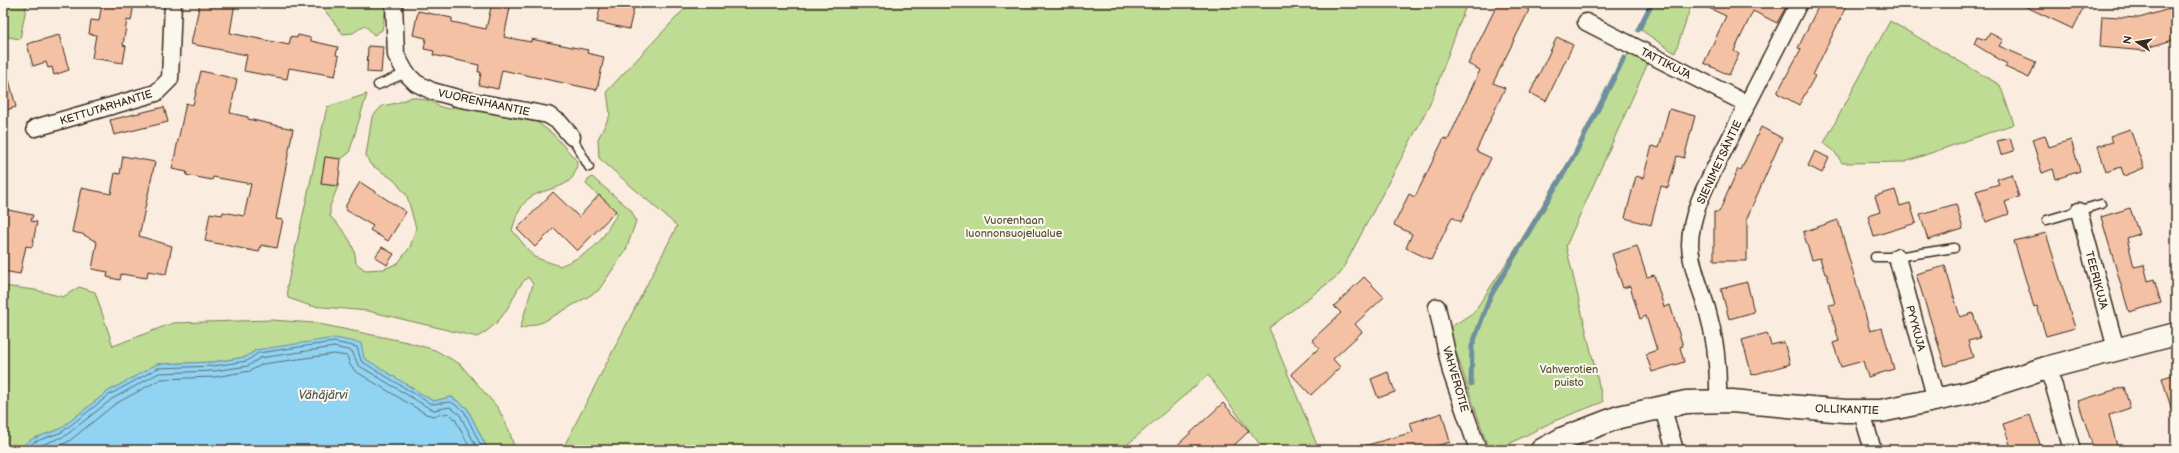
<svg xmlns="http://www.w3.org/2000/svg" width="2179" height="453" font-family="'Balsamiq Sans',sans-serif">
<rect width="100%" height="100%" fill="#faecde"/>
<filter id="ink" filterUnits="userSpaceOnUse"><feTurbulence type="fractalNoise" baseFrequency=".025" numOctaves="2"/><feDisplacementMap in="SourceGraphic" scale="8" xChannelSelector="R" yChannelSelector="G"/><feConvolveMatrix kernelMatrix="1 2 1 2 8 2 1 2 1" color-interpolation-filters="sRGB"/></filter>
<g filter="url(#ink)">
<path fill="#bedc94" stroke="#7c8359" d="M 6,3 L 27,3 L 20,39 L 3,36 L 3,18 Z
M 319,3 L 387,3 L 382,30 L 374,35 L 365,25 L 353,33 L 343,34 Z
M 690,3 L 1467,3 L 1430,104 L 1340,274 L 1269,328 L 1319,450 L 1264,450 L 1208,375 L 1121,450 L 562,450 L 677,226 L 599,158 L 598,139 L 610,115 L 607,91 Z
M 1652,3 L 1692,3 L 1675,53 L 1641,30 Z
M 1890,21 L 2000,85 L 2014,124 L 1905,162 L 1842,163 L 1834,151 L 1824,143 Z
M 1629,52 L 1648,63 L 1566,246 L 1603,402 L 1554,421 L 1499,449 L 1489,450 L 1448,329 L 1474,312 L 1515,250 L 1592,123 Z
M 367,94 L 349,153 L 341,159 L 325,157 L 321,184 L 338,186 L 330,206 L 330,216 C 344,231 355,242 356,263 L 365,270 L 384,269 L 398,263 L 410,247 L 416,228 L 407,196 L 394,180 L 370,164 L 366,155 L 372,117 L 382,106 L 397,103 L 412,97 L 431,101 L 438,106 L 448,109 L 457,106 L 472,108 L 537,122 L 553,134 L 577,161 C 577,192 546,185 528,199 C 520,206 515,220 512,230 L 534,257 L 560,266 C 576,259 592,252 602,238 C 608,230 611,221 618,214 L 586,184 L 588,180 L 592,177 L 631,210 L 636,221 L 626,250 L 598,291 L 543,322 L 520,329 L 533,284 L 528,277 C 517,286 515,297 507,309 C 499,322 490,330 477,337 L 368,311 L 311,306 L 288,298 L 287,287 L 327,107 Z
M 3,286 L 35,290 L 63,297 L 79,287 L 95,292 L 113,346 L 173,323 L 271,320 L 314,323 L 407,342 L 435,350 L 460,364 L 498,408 L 509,430 L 515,450 L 488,450 L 467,408 L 452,397 L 433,401 L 363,358 L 256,350 L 246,357 L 213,362 L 157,364 L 107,392 L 60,429 L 32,439 L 17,450 L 3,450 Z"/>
<path fill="#90d3f2" stroke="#6e8f9d" d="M 335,338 L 361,343 L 364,358 L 433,401 L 451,397 L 467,408 L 488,450 L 17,450 L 32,439 L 60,429 L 107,392 L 157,364 L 213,362 L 246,357 L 256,350 Z"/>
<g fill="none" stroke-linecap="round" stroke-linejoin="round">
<path stroke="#5d6e73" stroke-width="1" d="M 24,450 L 34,442 L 62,432 L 109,395 L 158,368 L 214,366 L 247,361 L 258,353 L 334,342 L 357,347 L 361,361 L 431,404 L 451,402 L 464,411 L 483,450
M 32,450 L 36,447 L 65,436 L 112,399 L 159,373 L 214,371 L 248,366 L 260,358 L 334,347 L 352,351 L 358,365 L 429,408 L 434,410 L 450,407 L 460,415 L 478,450
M 45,450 L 68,442 L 115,404 L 161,379 L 214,377 L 250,371 L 263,364 L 334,354 L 347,356 L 350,365 L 355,371 L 426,414 L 433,416 L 449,413 L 455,419 L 471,450"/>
<path stroke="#6e8f9d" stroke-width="5" d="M 1638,30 L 1652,3
M 1471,384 L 1472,346 L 1490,297 L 1574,156 L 1624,58"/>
</g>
<path fill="#f4c1a5" stroke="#3b2a1e" d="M 102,3 L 134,3 L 131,21 L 127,20 L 123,45 L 126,46 L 123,63 L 92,58 L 96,35 L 89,34 L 91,20 L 99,21 Z
M 200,3 L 235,3 L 230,33 L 289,45 L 291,36 L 297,38 L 298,35 L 311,38 L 311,41 L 338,47 L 336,55 L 339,56 L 335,76 L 289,68 L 287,79 L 244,71 L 247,55 L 191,44 Z
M 492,3 L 511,3 L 504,37 L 531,42 L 531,39 L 588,50 L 587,53 L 604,57 L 597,90 L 502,70 L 498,89 L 479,85 L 481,72 L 478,72 L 479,65 L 433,55 L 434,51 L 424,49 L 426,38 L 413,35 L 418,11 L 452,18 L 452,22 L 486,29 Z
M 601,3 L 635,3 L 629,29 L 597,22 Z
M 1498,3 L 1516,3 L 1529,10 L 1493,83 L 1505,88 L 1476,151 L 1491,158 L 1461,222 L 1452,217 L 1431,260 L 1406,248 L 1412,234 L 1394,225 L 1409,194 L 1415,197 L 1444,138 L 1448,140 L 1480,70 L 1468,64 Z
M 1698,3 L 1788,3 L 1777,23 L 1753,11 L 1734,51 L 1739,54 L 1729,75 L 1704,63 L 1726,16 Z
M 1820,3 L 1848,3 L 1813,75 L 1815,76 L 1799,105 L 1777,93 L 1801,49 L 1798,48 Z
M 2018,3 L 2076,3 L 2084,7 L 2073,29 Z
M 2176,7 L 2176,39 L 2146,48 L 2146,51 L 2100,47 L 2102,16 L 2139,18 Z
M 1990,33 L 2003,40 L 1999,46 L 2036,62 L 2029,78 L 2005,67 L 2007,64 L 1974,44 L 1977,37 L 1986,40 Z
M 59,35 L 69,70 L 54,75 L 52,67 L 48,68 L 46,62 L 33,66 L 27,44 Z
M 1557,37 L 1573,45 L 1546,101 L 1530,93 Z
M 368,46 L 383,47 L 381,73 L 367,72 Z
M 201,71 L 237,79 L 230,113 L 248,117 L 248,119 L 293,129 L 276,219 L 283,220 L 277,248 L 261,245 L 259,252 L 205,241 L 210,213 L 222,215 L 223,212 L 244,216 L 251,184 L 213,177 L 212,180 L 186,175 L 187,172 L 172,169 L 186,103 L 193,105 Z
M 7,72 L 16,107 L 3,111 L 3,73 Z
M 164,107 L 168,122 L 114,135 L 110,120 Z
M 1669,109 L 1695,116 L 1684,158 L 1677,156 L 1668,188 L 1661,186 L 1651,225 L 1625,218 L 1636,176 L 1643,178 L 1652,146 L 1659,148 Z
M 1761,127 L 1782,138 L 1747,218 L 1747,261 L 1714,261 L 1714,212 L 1719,212 L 1738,169 L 1741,170 Z
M 2130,129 L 2144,168 L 2124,176 L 2121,167 L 2106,172 L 2098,146 L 2113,142 L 2110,136 Z
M 2045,135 L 2049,147 L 2071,140 L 2080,171 L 2056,179 L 2053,169 L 2042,173 L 2032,139 Z
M 2010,138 L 2014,151 L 2001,155 L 1997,141 Z
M 1815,151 L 1829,158 L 1822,173 L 1808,166 Z
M 123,156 L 155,162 L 139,236 L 172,246 L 166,274 L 148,271 L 147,278 L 121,274 L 120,280 L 107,277 L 108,272 L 92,269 L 97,242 L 82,234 L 72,232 L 81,188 L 111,194 L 115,173 L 120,174 Z
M 325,157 L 341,159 L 338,186 L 321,184 Z
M 2012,174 L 2019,197 L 2005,202 L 2009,214 L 1986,222 L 1976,191 L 1999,184 L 1997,179 Z
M 360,182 L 406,212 L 388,241 L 370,230 L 373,226 L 346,210 L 346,205 Z
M 1895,190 L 1900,206 L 1910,203 L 1916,223 L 1874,236 L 1868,216 L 1880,212 L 1875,196 Z
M 553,192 L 579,217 L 599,195 L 616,211 L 577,251 L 554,228 L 535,247 L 517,229 Z
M 1956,204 L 1963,229 L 1928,240 L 1920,214 Z
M 2130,208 L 2139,234 L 2127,238 L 2134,267 L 2144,265 L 2148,281 L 2154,279 L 2161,303 L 2129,312 L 2101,217 Z
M 3,209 L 33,215 L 31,221 L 37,222 L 32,247 L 26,246 L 20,274 L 3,271 Z
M 1838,220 L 1870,331 L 1882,328 L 1894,369 L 1868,377 L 1863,361 L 1841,367 L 1833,343 L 1839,341 L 1829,305 L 1835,304 L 1827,274 L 1825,274 L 1820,258 L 1812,260 L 1803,232 Z
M 2046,233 L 2075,328 L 2046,336 L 2037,306 L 2034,307 L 2014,241 Z
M 1637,246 L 1647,277 L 1654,275 L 1664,307 L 1670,305 L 1683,346 L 1680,347 L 1684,362 L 1652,372 L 1646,354 L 1657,350 L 1646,316 L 1640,319 L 1630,286 L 1623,288 L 1612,254 Z
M 382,247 L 394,254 L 387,265 L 375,257 Z
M 1945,266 L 1960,317 L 1973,313 L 1980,338 L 1968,341 L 1973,357 L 1945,366 L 1916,274 Z
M 1364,277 L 1384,297 L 1355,324 L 1362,332 L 1333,359 L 1340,367 L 1311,395 L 1291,374 L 1319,348 L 1312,340 L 1341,313 L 1334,306 Z
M 1747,282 L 1754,312 L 1729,319 L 1721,289 Z
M 1767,333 L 1771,345 L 1784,342 L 1790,364 L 1752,375 L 1742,340 Z
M 1388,372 L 1395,392 L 1378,398 L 1371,379 Z
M 2176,374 L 2176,414 L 2173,414 L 2162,378 Z
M 2124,387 L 2130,408 L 2109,415 L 2118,450 L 2094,450 L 2078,401 Z
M 1223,403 L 1249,431 L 1229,450 L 1172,450 Z
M 1442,413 L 1450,442 L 1423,450 L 1365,450 L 1364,446 L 1413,432 L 1410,423 Z
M 2030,415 L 2042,450 L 2012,450 L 2003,424 Z"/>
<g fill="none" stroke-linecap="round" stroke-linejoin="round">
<g stroke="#3b2a1e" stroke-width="11">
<path id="lane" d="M 378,85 L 406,73
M 572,137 L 589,167
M 2047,220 L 2101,204
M 1875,257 L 1897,257 L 1954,248"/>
</g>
<g stroke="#3b2a1e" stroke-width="19">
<path id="street" d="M 394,3 L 396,55 L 406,73 L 416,83 L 432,91 L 461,99 L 548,115 L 559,122 L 572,137
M 1586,22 L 1747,104
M 35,128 L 156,93 L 170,79 L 173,3
M 2079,211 L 2116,349
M 1897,257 L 1936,400
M 1437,307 L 1451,372 L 1478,450
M 2046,368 L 2053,383 L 2072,450
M 1718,402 C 1719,370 1716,340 1707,309 C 1701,289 1691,267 1690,245 C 1690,210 1711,176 1726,146 C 1750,98 1775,51 1799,3
M 1662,406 L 1675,450
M 1861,410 L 1873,450"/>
</g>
<g stroke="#3b2a1e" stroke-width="25">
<path id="secondary" d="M 1542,450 L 1564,438 L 1619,417 L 1686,402 L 1732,401 L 1845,411 L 1881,411 L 1968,393 L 2046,368 L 2176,334"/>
</g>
<use href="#lane" stroke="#fbf7ec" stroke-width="8"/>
<use href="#street" stroke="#fbf7ec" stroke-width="16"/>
<use href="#secondary" stroke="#fbf7ec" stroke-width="22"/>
</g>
</g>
<g text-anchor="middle" stroke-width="4" stroke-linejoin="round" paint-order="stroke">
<g font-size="11" fill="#3b2a1e" stroke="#fbf7ec">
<text transform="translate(1666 63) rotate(27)" y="4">TATTIKUJA</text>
<text transform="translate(484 102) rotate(12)" y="4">VUORENHAANTIE</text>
<text transform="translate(106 107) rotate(-17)" y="4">KETTUTARHANTIE</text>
<text transform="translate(1719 162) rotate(-65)" y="4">SIENIMETSÄNTIE</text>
<text transform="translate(2097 280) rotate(75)" y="4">TEERIKUJA</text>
<text transform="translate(1916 328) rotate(75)" y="4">PYYKUJA</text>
<text transform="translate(1456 379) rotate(74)" y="4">VAHVEROTIE</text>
<text transform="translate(1847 409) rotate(2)" y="4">OLLIKANTIE</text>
</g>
<g font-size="11" fill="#5c563c" stroke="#fbf7ec">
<text x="1014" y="224">Vuorenhaan<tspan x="1014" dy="13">luonnonsuojelualue</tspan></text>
<text x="1569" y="373">Vahverotien<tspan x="1569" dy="13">puisto</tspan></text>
</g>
<g font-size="12" font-style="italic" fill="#505453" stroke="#fbf7ec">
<text x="323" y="399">Vähäjärvi</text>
</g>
</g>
<rect width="2179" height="453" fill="none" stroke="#fbf7ec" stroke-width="16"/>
<rect x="8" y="8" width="2163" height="437" fill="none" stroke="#3b2a1e" stroke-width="1.5" filter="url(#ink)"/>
<g transform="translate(2137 42) rotate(282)" stroke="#fbf7ec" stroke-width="3" paint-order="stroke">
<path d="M0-3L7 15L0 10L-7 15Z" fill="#3b2a1e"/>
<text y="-6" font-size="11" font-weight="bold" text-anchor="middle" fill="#3b2a1e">N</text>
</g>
</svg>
